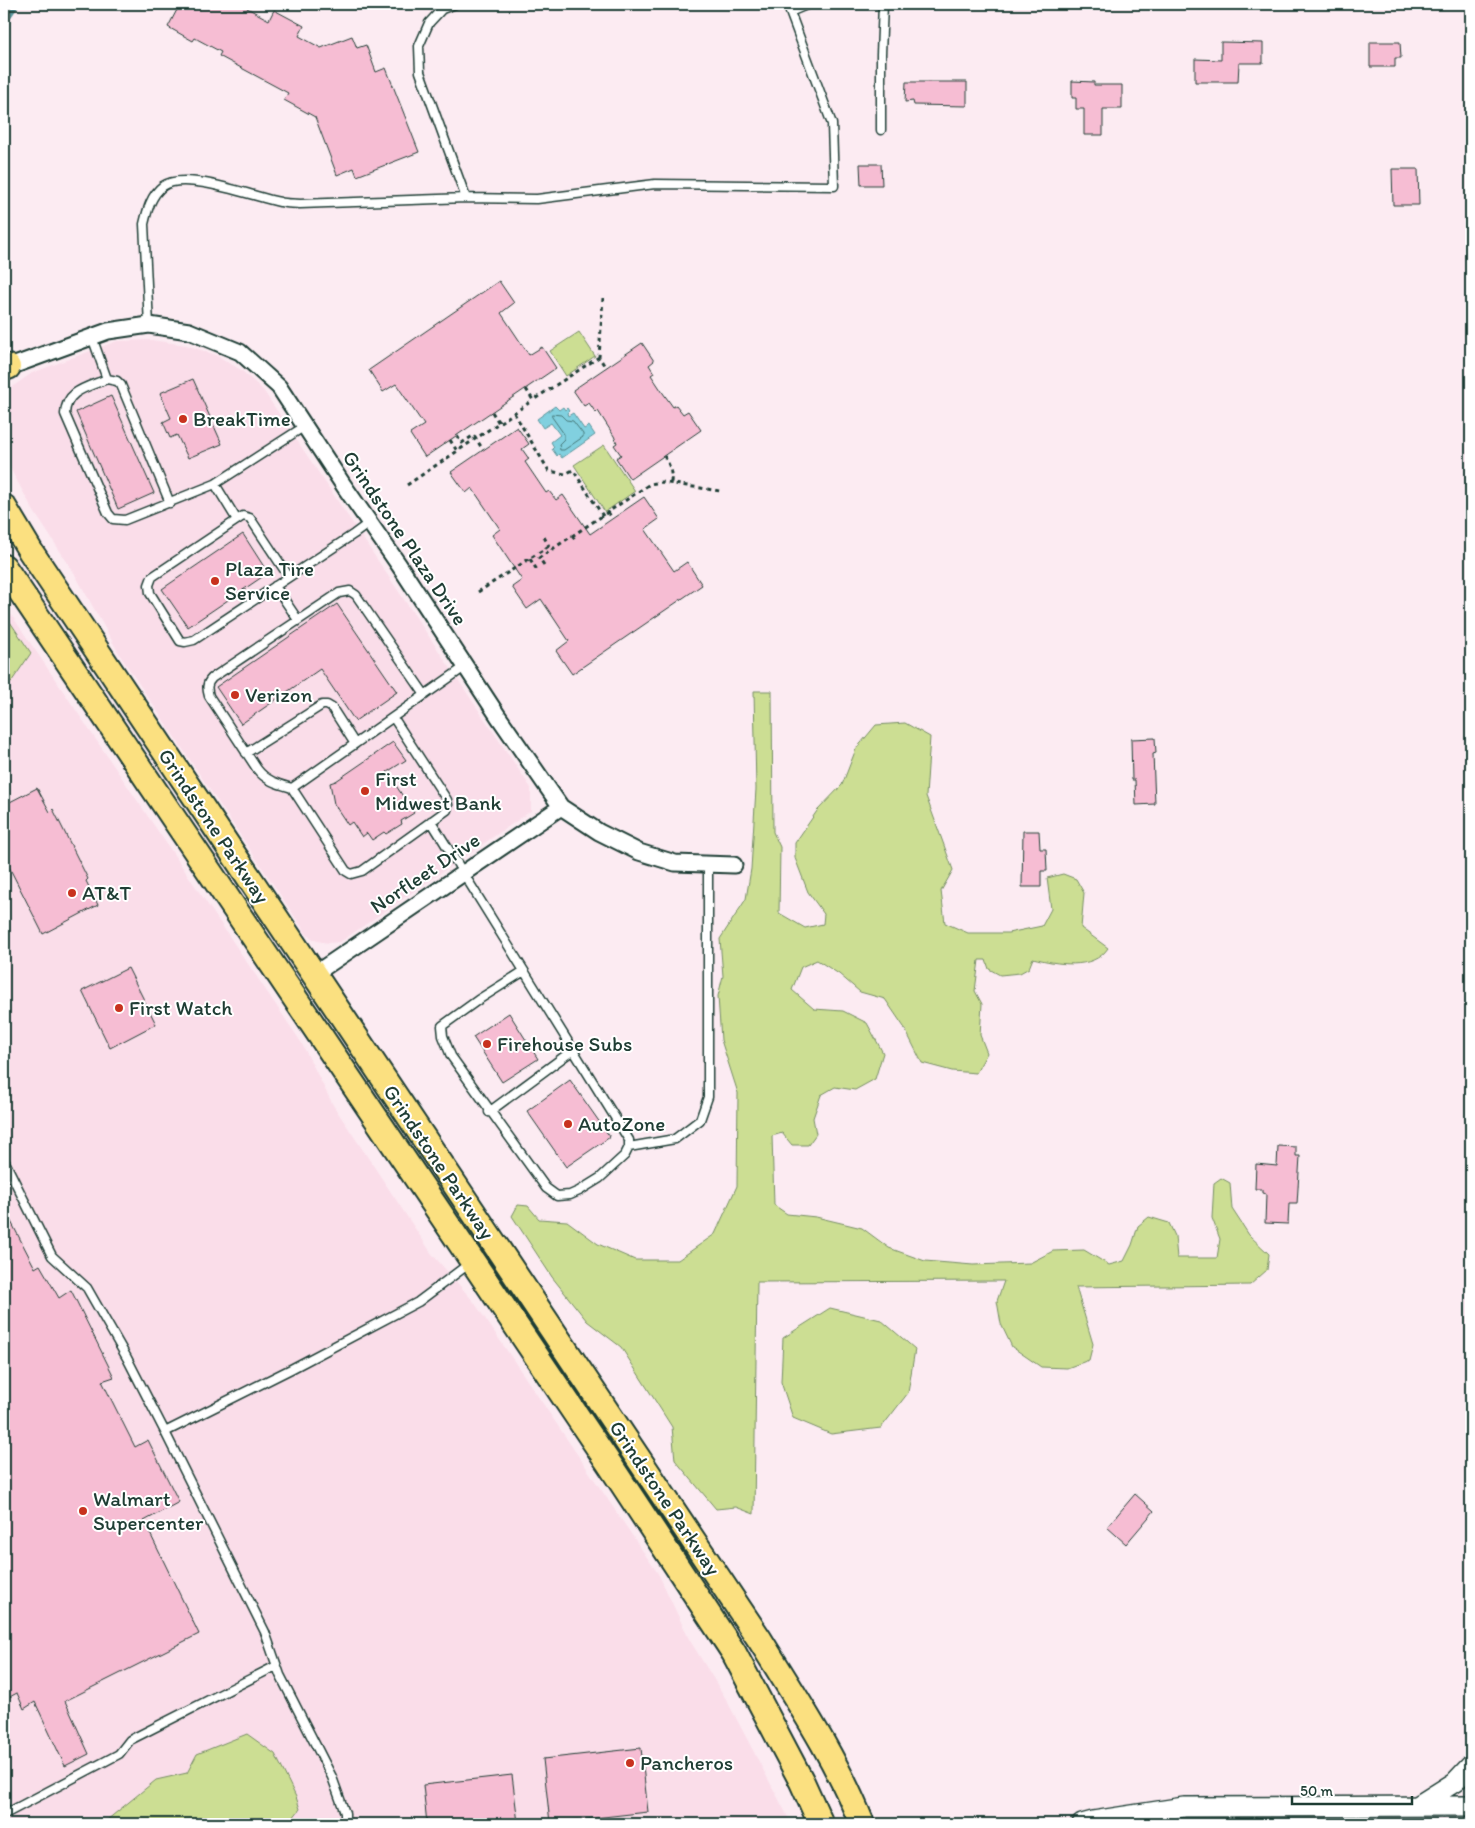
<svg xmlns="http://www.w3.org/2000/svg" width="1475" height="1828" font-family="Itim,sans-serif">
<rect width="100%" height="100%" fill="#fcebf2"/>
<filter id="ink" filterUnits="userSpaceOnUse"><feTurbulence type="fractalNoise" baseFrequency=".02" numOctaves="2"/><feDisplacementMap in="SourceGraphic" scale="10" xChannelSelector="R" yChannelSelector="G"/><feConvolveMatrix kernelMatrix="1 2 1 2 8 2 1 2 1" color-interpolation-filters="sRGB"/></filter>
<g filter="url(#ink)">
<path fill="#fadde9" d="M 151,340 L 186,345 L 216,355 L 241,370 L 263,390 L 531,788 L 531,811 L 340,942 L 328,943 L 317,941 L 307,935 L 121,657 L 73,571 L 33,510 L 4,457 L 4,398 L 12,387 L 32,373 L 117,341 Z
M 4,604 L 301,1042 L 333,1105 L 432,1254 L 474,1302 L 659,1575 L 689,1639 L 726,1699 L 788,1817 L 789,1824 L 4,1824 Z"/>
<path fill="#ccde93" stroke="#768e64" d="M 579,332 L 595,356 L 566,376 L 550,351 Z
M 604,445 L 635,491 L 605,512 L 574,465 Z
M 4,613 L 31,653 L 5,691 L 4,690 Z
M 754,691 L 772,691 L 773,832 L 780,847 L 779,913 L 805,928 L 823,924 L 824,914 L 808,892 L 795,858 L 795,843 L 817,811 L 842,785 L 856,749 L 876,725 L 905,723 L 930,737 L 926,796 L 953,870 L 941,891 L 945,923 L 968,933 L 1008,933 L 1042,926 L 1051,909 L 1047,878 L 1063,874 L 1076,879 L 1084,893 L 1081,928 L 1108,948 C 1093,971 1056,964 1033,958 L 1029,968 L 1020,973 L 1000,975 L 989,969 L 986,960 L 979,960 L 975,991 L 982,1004 L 980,1035 L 987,1053 L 976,1073 L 952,1071 L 922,1063 L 904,1027 L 885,999 L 860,992 L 839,974 L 817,960 L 801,967 L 792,990 L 814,1009 L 843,1011 L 867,1023 L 883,1053 L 875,1079 L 855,1090 L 835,1087 L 821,1095 L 813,1118 L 816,1134 L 808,1145 L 792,1145 L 782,1133 L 772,1136 L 774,1205 L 787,1214 L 816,1217 L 862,1228 L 889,1248 L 925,1261 L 973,1265 L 1030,1263 L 1053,1251 L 1084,1250 L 1109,1265 L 1124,1261 L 1132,1245 L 1138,1226 L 1149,1217 L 1169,1223 L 1175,1236 L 1177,1258 L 1217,1258 L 1220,1239 L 1212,1218 L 1214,1183 L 1221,1178 L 1230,1183 L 1232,1209 L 1249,1235 L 1269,1254 L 1267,1270 L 1250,1285 L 1076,1287 L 1093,1344 L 1089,1360 L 1067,1368 L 1041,1367 L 1012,1347 L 1001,1324 L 997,1301 L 1004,1281 L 757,1282 L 754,1514 L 736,1507 L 716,1509 L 675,1460 L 672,1427 L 621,1347 L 587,1321 L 552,1277 L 512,1216 L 518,1205 L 528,1206 L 539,1219 L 567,1221 L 598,1244 L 635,1260 L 678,1260 L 715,1234 L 737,1186 L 738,1093 L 721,1040 L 718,996 L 723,976 L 720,939 L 746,899 L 751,869 L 756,789 Z
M 830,1308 L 881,1320 L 915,1349 L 908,1393 L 881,1428 L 831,1434 L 793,1418 L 781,1382 L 783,1338 Z
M 247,1734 L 275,1754 L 296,1797 L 300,1809 L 288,1824 L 105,1824 L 107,1820 L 156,1780 L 187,1773 L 197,1754 Z"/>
<path fill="#81d0df" stroke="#5a959b" d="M 555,406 L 559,410 L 563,407 L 565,410 L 567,408 L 569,411 L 567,413 L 568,416 L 573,413 L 584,429 L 589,426 L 595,435 L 562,458 L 559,454 L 557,456 L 552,449 L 554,447 L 551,442 L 560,435 L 551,423 L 543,428 L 537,419 Z"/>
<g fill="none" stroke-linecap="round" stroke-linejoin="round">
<path stroke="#467878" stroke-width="1" d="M 552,414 L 561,415 L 566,420 L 573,421 L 583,434 L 583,437 L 564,450 L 560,450 L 559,444 L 564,439 L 564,434 L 552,417 Z"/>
<path stroke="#5a959b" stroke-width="5" d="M 4,23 L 17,4
M 4,194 L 4,199"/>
</g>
<path fill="#f6bdd3" stroke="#1f3d34" d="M 180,4 L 248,4 L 247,8 L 269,20 L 274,10 L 304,26 L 299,36 L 321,48 L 352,36 L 357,48 L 366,45 L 376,72 L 386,68 L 419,152 L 357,176 L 354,168 L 337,175 L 315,117 L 284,100 L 288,93 L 219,56 L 221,52 L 195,38 L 193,41 L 168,27 Z
M 1221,42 L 1263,43 L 1263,63 L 1239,63 L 1238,82 L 1195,82 L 1195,59 L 1221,60 Z
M 1370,42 L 1400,42 L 1401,58 L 1395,58 L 1395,67 L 1370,67 Z
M 1072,81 L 1094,82 L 1094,85 L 1122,85 L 1122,109 L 1103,109 L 1103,135 L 1084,135 L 1084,109 L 1076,109 L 1076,98 L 1072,98 Z
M 906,82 L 967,82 L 967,106 L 914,105 L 913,101 L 905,102 Z
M 860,164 L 881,164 L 882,185 L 861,185 Z
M 1392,169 L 1418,169 L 1419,205 L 1393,205 Z
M 499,281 L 514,303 L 501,313 L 529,355 L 542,347 L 556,368 L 425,457 L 410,434 L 424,425 L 396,384 L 383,392 L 369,370 Z
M 642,343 L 654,361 L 649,365 L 654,373 L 651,375 L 663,393 L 673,407 L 676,405 L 683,414 L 688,411 L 701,430 L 630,479 L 616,458 L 621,455 L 614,445 L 617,443 L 614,436 L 598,411 L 596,413 L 589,403 L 584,406 L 573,390 Z
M 193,379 L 222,444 L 188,458 L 177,435 L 170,438 L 163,422 L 171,418 L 160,393 Z
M 111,396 L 154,493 L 118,509 L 76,412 Z
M 517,427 L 529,444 L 522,449 L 529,459 L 525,462 L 546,493 L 549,491 L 556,500 L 563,495 L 590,534 L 644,497 L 659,519 L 645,529 L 674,571 L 687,562 L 702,585 L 572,674 L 556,651 L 569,641 L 541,599 L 527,609 L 512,587 L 522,580 L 492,535 L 500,529 L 472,488 L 466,493 L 451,472 Z
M 243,534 L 268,573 L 188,627 L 162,589 Z
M 337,604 L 397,692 L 355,721 L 320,669 L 241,724 L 216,687 Z
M 1155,738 L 1156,753 L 1153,754 L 1155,804 L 1136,805 L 1135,780 L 1132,780 L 1131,739 Z
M 393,742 L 406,760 L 387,772 L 414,813 L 401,821 L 402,824 L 386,834 L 384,832 L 372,840 L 367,833 L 362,837 L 352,822 L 348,825 L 334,804 L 330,783 L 336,781 Z
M 37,788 L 50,812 L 53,809 L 88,879 L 86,881 L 98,905 L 43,934 L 4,857 L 4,805 Z
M 1023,831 L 1039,831 L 1040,849 L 1046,849 L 1047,871 L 1041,871 L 1041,887 L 1022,887 Z
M 128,968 L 156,1024 L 110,1048 L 82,991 Z
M 509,1013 L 538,1059 L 502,1082 L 473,1037 Z
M 570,1080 L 610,1137 L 566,1167 L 527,1111 Z
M 1278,1146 L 1296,1147 L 1296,1156 L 1300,1156 L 1297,1204 L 1289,1204 L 1288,1224 L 1265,1223 L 1266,1194 L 1262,1193 L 1262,1189 L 1255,1189 L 1256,1164 L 1277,1166 Z
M 4,1208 L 35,1268 L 40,1265 L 59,1298 L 71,1290 L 114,1377 L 102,1381 L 135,1447 L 148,1440 L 179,1502 L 144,1521 L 199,1634 L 65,1701 L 89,1754 L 65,1766 L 35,1702 L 24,1709 L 17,1693 L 4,1700 Z
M 1135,1494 L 1154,1511 L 1126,1544 L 1107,1527 Z
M 641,1748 L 648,1812 L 550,1823 L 543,1759 Z
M 512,1775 L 518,1823 L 504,1824 L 427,1824 L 423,1785 Z"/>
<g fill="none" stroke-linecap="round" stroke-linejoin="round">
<g stroke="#1f3d34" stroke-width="11">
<path id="service" d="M 881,130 L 881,54 L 883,4
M 466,198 L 537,199 L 655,184 L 834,186 L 832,124 L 790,12 L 809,4
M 149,325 L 144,224 C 147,211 151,195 163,186 C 185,170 254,197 280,202 C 287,204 293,203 300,204 L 466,198 L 420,72 L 419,46 L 429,23 L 442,9 L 455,4
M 92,337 L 107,379 C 88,387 66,390 65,414 L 108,513 L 113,519 L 125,520 L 215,484
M 107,379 L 117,381 L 121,385 L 170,503
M 237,520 L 215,484 L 305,426
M 289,577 L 250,518 L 243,516 L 152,577 L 149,585 L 150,593 L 180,641 L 185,642 L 194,640 L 354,534 L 369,523
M 275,586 L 298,620
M 393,717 L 447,800 L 448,805 L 447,810 L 362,871 L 351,874 L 346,871 L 292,788 C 350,748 408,707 466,666
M 246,753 L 322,705 L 327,705 L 332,708 L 355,744
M 292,788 C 278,784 266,781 257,769 L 209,696 C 207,689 206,684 212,678 L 339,593 L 350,591 L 356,595 L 425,695
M 431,821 L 629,1140 L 629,1147 L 625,1155 L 600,1178 L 579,1191 L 570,1195 L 557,1196 L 546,1188 L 451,1056 L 443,1036 L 442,1026 L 478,1000 L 524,971
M 489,1112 L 573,1050
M 629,1147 L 675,1139 L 700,1120 L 708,1097 L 708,864
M 4,1160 L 52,1256 L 87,1288 L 127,1358 L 165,1432 L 265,1632 L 280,1675 L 332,1777 L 345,1813 L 345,1824
M 165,1432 L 291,1369 L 418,1302 L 470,1263
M 4,1806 L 7,1813 L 119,1754 L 130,1740 L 276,1666"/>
</g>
<g stroke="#1f3d34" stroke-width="19">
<path id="minor" d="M 4,369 L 108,331 L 149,325 L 189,331 L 240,352 L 279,387 L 344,486 L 399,565 L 498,716 L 561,807 L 599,832 L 639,852 L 675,863 L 734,865
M 313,975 L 561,807"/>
</g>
<g stroke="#1f3d34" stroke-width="22">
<path id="tertiary" d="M 1417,1806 L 1455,1782 L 1471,1765
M 1082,1824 L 1093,1821 L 1184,1807 L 1471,1806"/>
</g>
<g stroke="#1f3d34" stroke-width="28">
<path id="primary" d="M 4,366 L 8,367
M 4,507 L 31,552 L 760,1640 C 797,1700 836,1758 862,1824
M 4,567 L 610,1465 L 734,1653 L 802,1782 L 821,1824"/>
</g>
<path stroke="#1f3d34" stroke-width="3" stroke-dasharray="4 4" stroke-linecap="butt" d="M 603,298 L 599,357 L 606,368
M 526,389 L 533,400 L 599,357
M 492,412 L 499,423
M 514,413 L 549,471 L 565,474 L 573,470 L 603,516
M 457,436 L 462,443 L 474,435 L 483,450
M 450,440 L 457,451
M 664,456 C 670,465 672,472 671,483
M 407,485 L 533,400
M 608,512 L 612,518
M 572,536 L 577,542
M 544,537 L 549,546
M 530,559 L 537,570
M 544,565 L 539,558 L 650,484 L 661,482 L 720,491
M 478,592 L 549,546 L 552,549"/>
<use href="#service" stroke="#fff" stroke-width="8"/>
<use href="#minor" stroke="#fff" stroke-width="15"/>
<use href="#tertiary" stroke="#fff" stroke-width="19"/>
<use href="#primary" stroke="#fbe080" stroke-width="24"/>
</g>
</g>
<g fill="#c8321e" stroke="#fff" stroke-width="2">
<circle cx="183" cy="419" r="5"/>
<circle cx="215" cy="581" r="5"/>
<circle cx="235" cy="695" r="5"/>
<circle cx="365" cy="791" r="5"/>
<circle cx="72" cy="893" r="5"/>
<circle cx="119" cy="1008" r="5"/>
<circle cx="487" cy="1044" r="5"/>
<circle cx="568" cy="1124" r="5"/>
<circle cx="83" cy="1511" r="5"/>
<circle cx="630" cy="1763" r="5"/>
</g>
<g text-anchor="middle" stroke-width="4" stroke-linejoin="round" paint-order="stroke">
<g font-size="21" fill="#1f3d34" stroke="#fff" text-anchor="start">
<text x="193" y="426">BreakTime</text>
<text x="225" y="576">Plaza Tire<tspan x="225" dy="24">Service</tspan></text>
<text x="245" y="702">Verizon</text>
<text x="375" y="786">First<tspan x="375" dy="24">Midwest Bank</tspan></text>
<text x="82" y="900">AT&amp;T</text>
<text x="129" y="1015">First Watch</text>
<text x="497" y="1051">Firehouse Subs</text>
<text x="578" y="1131">AutoZone</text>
<text x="93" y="1506">Walmart<tspan x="93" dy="24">Supercenter</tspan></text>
<text x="640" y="1770">Pancheros</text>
</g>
<g font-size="21" fill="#1f3d34" stroke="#fff">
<text transform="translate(405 538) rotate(56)" y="7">Grindstone Plaza Drive</text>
<text transform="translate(214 826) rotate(56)" y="7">Grindstone Parkway</text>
<text transform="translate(425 873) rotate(-34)" y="7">Norfleet Drive</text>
<text transform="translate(439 1162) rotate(56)" y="7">Grindstone Parkway</text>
<text transform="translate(665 1498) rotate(56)" y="7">Grindstone Parkway</text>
</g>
</g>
<rect width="1475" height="1828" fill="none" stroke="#fff" stroke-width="20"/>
<rect x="10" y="10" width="1455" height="1808" fill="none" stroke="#1f3d34" stroke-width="2" filter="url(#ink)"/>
<path d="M1292 1796v8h120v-8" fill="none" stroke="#1f3d34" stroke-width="2.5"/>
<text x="1300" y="1796" font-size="15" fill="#1f3d34" stroke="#ffffff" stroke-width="4" paint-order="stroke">50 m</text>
</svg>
